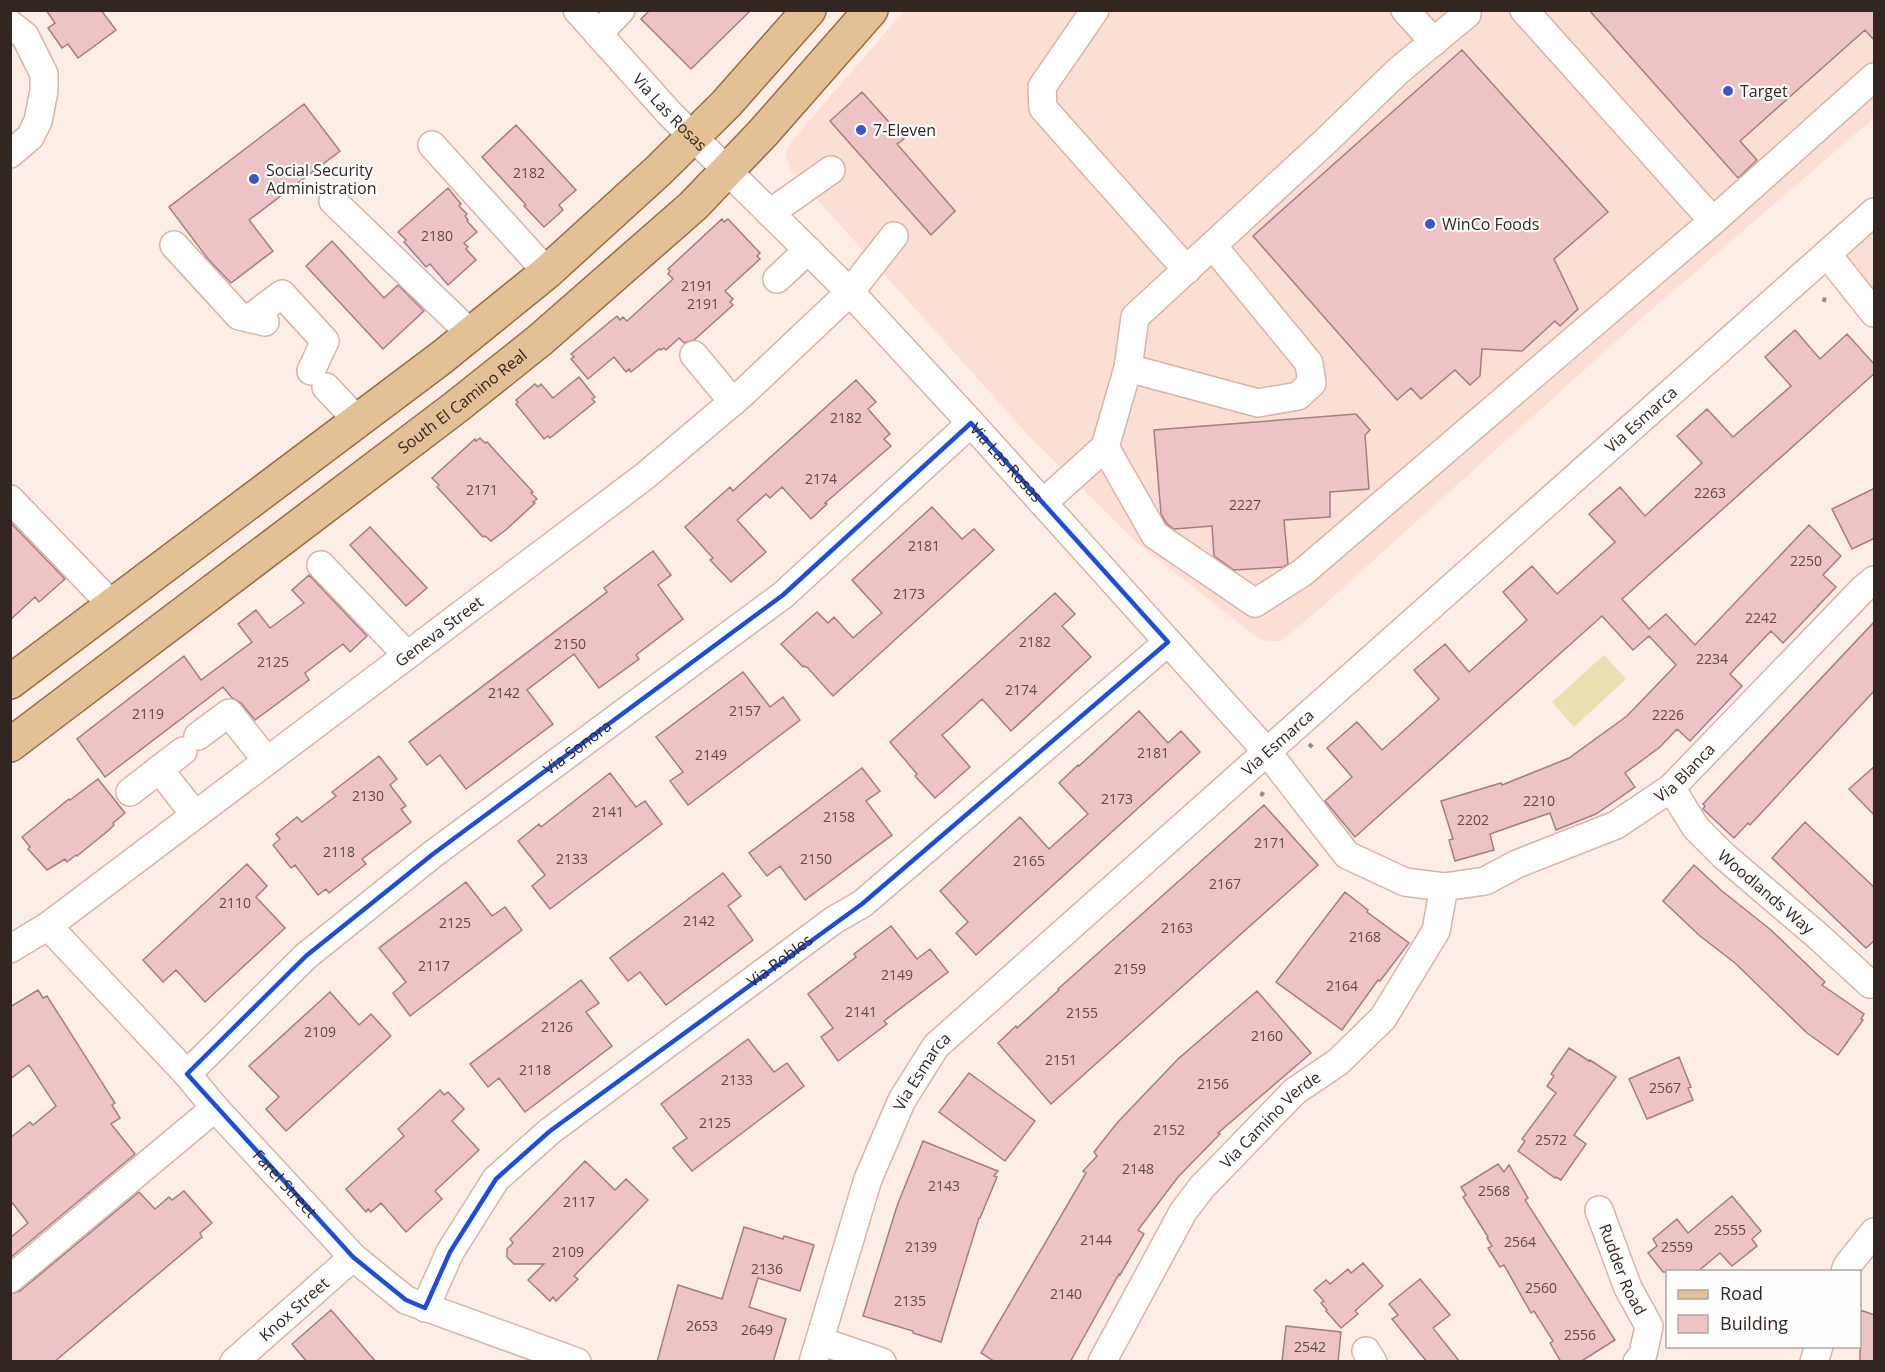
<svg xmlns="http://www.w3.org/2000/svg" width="1885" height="1372" font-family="'Open Sans',sans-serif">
<rect width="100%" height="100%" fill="#fdede7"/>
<path fill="#fbdfd4" d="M 904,11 L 1874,11 L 1874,118 L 1634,325 L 1322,607 L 1281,641 L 1270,641 L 1259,639 L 1136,542 L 1028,435 L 790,169 L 786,153 L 791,142 Z
M 1874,217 L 1874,306 L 1832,254 Z"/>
<path fill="#eae0b1" d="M 1604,655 L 1626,679 L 1574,727 L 1552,702 Z"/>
<path fill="#edc3c5" stroke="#a47e80" stroke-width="1.5" d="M 46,10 L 101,10 L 116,30 L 78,58 L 68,44 L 62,48 L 48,28 L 55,23 Z
M 650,10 L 751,10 L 691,69 L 641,19 Z
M 1589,10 L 1875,10 L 1875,41 L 1865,30 L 1740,141 L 1757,160 L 1738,178 Z
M 1462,50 L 1608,212 L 1554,259 L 1578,309 L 1560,326 L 1555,321 L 1522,351 L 1482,349 L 1480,376 L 1470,385 L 1455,370 L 1421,399 L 1411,388 L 1397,400 L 1253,236 Z
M 862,92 L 904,139 L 897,144 L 955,211 L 931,235 L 830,121 Z
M 304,104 L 340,151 L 249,220 L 273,251 L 231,283 L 208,259 L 169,207 Z
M 516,125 L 576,190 L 559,205 L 563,210 L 544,227 L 524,206 L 526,205 L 482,157 Z
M 448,188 L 461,204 L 459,206 L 467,214 L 465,216 L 468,220 L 467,221 L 477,232 L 464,243 L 468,247 L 466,249 L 476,260 L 448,285 L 430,264 L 426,267 L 404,242 L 406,240 L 398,232 Z
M 722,219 L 724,222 L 728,219 L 760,253 L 757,256 L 760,259 L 725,291 L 733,299 L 730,302 L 733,305 L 694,340 L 684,343 L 679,338 L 666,350 L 664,348 L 661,350 L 659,349 L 631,372 L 629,369 L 626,372 L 614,357 L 588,379 L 571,359 L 574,357 L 571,354 L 617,316 L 620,320 L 623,317 L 627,321 L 673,279 L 668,274 L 670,271 L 668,269 Z
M 332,241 L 384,298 L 398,285 L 424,311 L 383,349 L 306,266 Z
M 1795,330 L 1820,359 L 1847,334 L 1875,365 L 1875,373 L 1622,599 L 1649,629 L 1666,614 L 1695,645 L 1809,525 L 1841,556 L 1823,575 L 1836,587 L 1783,643 L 1771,631 L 1730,674 L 1742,686 L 1690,741 L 1677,729 L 1660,747 L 1625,773 L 1635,787 L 1596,814 L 1556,830 L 1550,813 L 1490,834 L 1494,850 L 1455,861 L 1449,840 L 1453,839 L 1441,801 L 1501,783 L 1502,785 L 1569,758 L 1627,716 L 1676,665 L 1649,636 L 1633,650 L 1602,616 L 1355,837 L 1325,801 L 1352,777 L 1327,748 L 1357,722 L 1382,750 L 1408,727 L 1439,699 L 1414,670 L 1445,644 L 1469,672 L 1527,620 L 1503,592 L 1532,566 L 1557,594 L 1615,542 L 1589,514 L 1620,487 L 1645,516 L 1702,463 L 1677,436 L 1707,409 L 1733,437 L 1791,386 L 1765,357 Z
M 579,377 L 595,397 L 592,399 L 595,402 L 550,438 L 548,436 L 544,439 L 516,404 L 518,402 L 516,400 L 535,384 L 538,387 L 541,384 L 553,398 Z
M 856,380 L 876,402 L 868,409 L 890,434 L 884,439 L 891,446 L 825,503 L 827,504 L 811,519 L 782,487 L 770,498 L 766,494 L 737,520 L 766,552 L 731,582 L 710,560 L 713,558 L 685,527 L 730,487 L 733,491 Z
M 1356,414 L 1370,430 L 1365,435 L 1369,489 L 1330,492 L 1330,517 L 1284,520 L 1288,564 L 1283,567 L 1234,570 L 1214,556 L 1212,526 L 1174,529 L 1167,524 L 1161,514 L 1154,430 Z
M 480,438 L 485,443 L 487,442 L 508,465 L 533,492 L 531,493 L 537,499 L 533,502 L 535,503 L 507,529 L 491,541 L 485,536 L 483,537 L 461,513 L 437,487 L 439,485 L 432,478 L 475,439 L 476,441 Z
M 1875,488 L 1875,538 L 1852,549 L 1832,509 Z
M 932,507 L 962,539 L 974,529 L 994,550 L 833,696 L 808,668 L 804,666 L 803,667 L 781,644 L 817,612 L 828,623 L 834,617 L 853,638 L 870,623 L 882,613 L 852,580 Z
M 10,522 L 65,579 L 39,602 L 35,597 L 10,620 Z
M 370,527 L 427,588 L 406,606 L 350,545 Z
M 653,551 L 671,575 L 658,585 L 683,619 L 636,655 L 639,659 L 599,688 L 574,654 L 527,690 L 553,724 L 466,789 L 440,755 L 427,765 L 409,742 L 607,592 L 604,588 Z
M 309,575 L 367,636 L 350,652 L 343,644 L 305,673 L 309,680 L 255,720 L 241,703 L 232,698 L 223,687 L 105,777 L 77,739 L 184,656 L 201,680 L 252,642 L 238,624 L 256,610 L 270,628 L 304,603 L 292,590 Z
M 1055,593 L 1075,614 L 1062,626 L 1091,657 L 1011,731 L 982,699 L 954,725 L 942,735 L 970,767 L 935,798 L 915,776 L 917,774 L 890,742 Z
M 1875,621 L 1875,690 L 1750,825 L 1748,823 L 1734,838 L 1703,809 L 1705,806 L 1703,804 Z
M 743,672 L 770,707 L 783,697 L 800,720 L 688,805 L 670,781 L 683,772 L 656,737 Z
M 1139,711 L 1168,743 L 1181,731 L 1200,752 L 976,955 L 956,933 L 968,922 L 940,891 L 1020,817 L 1049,849 L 1069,831 L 1088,814 L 1059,783 L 1078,765 L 1079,766 Z
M 379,756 L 397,779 L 390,785 L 406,806 L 401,809 L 411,822 L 362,859 L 366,864 L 329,893 L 326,889 L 318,895 L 295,865 L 291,868 L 273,845 L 280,839 L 276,834 L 297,817 L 302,822 L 336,796 L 332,792 Z
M 1875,766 L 1875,816 L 1849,789 Z
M 862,768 L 880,791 L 866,801 L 892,835 L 805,900 L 780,866 L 767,876 L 749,853 Z
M 610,773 L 636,807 L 645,801 L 662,824 L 550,909 L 532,886 L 545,875 L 518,841 L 539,824 L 541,827 Z
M 98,779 L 125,813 L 113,823 L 114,825 L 109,830 L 77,856 L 76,855 L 67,862 L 65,859 L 47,870 L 28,849 L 30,847 L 22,837 L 69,799 L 70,800 Z
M 1264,805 L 1318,865 L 1051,1104 L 998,1043 L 1016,1026 L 1017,1028 L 1059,990 L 1058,989 Z
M 1805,822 L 1875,888 L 1875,940 L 1866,948 L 1772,858 Z
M 247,864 L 267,886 L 256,897 L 285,928 L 205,1002 L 176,970 L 163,982 L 143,960 Z
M 1694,865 L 1722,891 L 1771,930 L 1825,982 L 1822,985 L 1864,1014 L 1861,1019 L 1863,1020 L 1838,1055 L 1807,1033 L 1735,963 L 1700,936 L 1663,901 Z
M 723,873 L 741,896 L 728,906 L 753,940 L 666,1005 L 640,972 L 628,981 L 610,958 Z
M 466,882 L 492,916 L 505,907 L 522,930 L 410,1016 L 393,993 L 406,982 L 379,948 Z
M 1345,892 L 1368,910 L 1367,912 L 1409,943 L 1380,981 L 1378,980 L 1342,1030 L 1276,982 Z
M 891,926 L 917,959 L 930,949 L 948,972 L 884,1021 L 887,1024 L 838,1061 L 821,1037 L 833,1028 L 808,994 L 856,957 L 854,954 Z
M 581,980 L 599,1003 L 586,1012 L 612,1046 L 525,1112 L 499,1078 L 488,1087 L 470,1064 Z
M 38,990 L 43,998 L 47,996 L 115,1103 L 112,1105 L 120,1118 L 111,1124 L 135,1154 L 10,1258 L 10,1238 L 28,1223 L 10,1200 L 10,1138 L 30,1122 L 33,1125 L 56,1106 L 29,1065 L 10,1079 L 10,1007 Z
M 1257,991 L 1311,1053 L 1218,1133 L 1220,1134 L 1178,1177 L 1138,1230 L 1144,1234 L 1120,1275 L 1119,1274 L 1070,1362 L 995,1362 L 981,1353 L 1086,1173 L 1083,1171 L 1097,1156 L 1094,1152 L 1117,1123 L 1178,1059 Z
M 330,992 L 359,1025 L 371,1014 L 391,1036 L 286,1131 L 266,1109 L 279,1097 L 249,1066 Z
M 748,1039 L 774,1072 L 787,1063 L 804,1086 L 692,1171 L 673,1148 L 687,1138 L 661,1104 Z
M 1569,1048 L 1589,1061 L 1590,1060 L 1616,1077 L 1574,1135 L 1586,1144 L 1561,1180 L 1556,1177 L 1555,1178 L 1518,1151 L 1525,1141 L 1522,1139 L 1556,1093 L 1547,1086 L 1554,1076 L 1551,1074 Z
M 1679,1057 L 1691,1087 L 1688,1088 L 1693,1100 L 1647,1119 L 1629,1079 Z
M 969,1073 L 1035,1121 L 1005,1161 L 939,1112 Z
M 440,1090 L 444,1095 L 448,1092 L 464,1109 L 452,1121 L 479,1150 L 435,1191 L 442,1199 L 406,1232 L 381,1203 L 371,1212 L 368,1209 L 366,1212 L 346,1189 L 404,1136 L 398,1129 Z
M 923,1141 L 998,1171 L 994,1176 L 997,1177 L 980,1218 L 979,1218 L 941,1342 L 913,1333 L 913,1331 L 863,1316 L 897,1206 Z
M 585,1161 L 615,1190 L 626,1179 L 648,1200 L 574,1276 L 578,1279 L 556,1301 L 553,1297 L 550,1301 L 528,1280 L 544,1264 L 514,1264 L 507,1257 L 507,1249 L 513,1243 L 510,1239 Z
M 1498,1164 L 1504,1172 L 1509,1165 L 1528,1198 L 1525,1200 L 1615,1340 L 1580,1362 L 1561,1362 L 1550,1343 L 1553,1341 L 1534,1311 L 1531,1313 L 1504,1265 L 1500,1267 L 1488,1248 L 1492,1246 L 1487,1238 L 1488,1237 L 1463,1197 L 1466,1195 L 1461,1187 Z
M 184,1191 L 212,1223 L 200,1233 L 202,1237 L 54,1362 L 10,1362 L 10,1294 L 20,1291 L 139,1192 L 155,1209 L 169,1197 L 172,1200 Z
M 1732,1196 L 1761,1231 L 1752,1239 L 1757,1246 L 1732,1266 L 1720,1253 L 1697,1272 L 1663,1272 L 1648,1253 L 1657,1246 L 1653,1239 L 1677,1219 L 1688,1233 Z
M 744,1227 L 783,1239 L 784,1236 L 814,1245 L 800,1291 L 758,1278 L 749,1307 L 786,1319 L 773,1362 L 657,1362 L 678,1285 L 722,1299 Z
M 1363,1263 L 1383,1286 L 1355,1311 L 1358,1314 L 1341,1328 L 1326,1311 L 1327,1310 L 1321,1303 L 1324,1301 L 1314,1290 L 1326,1280 L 1330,1284 L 1348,1269 L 1351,1273 Z
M 1420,1279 L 1450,1315 L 1433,1328 L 1460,1362 L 1427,1362 L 1392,1319 L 1398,1315 L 1389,1304 Z
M 331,1310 L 376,1362 L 307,1362 L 292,1344 Z
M 1860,1310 L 1875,1315 L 1875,1362 L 1860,1362 Z
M 1286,1326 L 1341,1332 L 1338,1362 L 1282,1362 Z"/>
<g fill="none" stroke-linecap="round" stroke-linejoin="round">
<g stroke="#d9b4a6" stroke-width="30">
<g id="minor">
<path id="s1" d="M 577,10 L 670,114 L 850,292 L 971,423 L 1268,753 L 1347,855 L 1405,882 L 1444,887 L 1485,881 L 1517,864 L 1616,825 L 1671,788 L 1863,589 L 1874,580"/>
<path d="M 1095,10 L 1042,87 L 1043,108 L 1187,270"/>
<path d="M 1405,10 L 1434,42"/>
<path d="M 10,24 L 25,36 L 44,74 L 44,91 L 38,121 L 30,137 L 10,154"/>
<path d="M 598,34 L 621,10"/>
<path d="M 432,145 L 547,272"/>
<path d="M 333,201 L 471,334"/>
<path d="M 770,213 L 831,170"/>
<path d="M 1713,221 L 1874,77"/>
<path d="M 174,245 L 239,316 L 265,322"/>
<path d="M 1827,254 L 1874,313"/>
<path d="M 777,279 L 808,250"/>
<path d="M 250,318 L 282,294 L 325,341 L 311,371"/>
<path d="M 694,355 L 733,402"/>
<path d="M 1128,368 L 1135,317 L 1328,139 L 1398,71 L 1467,14 L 1467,10"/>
<path d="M 326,387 L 357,420"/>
<path d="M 1105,447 L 1155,535 L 1255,603 L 1302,573 L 1713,221 L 1524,10"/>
<path d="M 10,499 L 112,605"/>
<path d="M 1043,503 L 1105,447 L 1128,368 L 1258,403 L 1298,396 L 1312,383 L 1309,363 L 1213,246"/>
<path d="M 321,565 L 407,655"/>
<path d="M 198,736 L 229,713 L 267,761"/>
<path d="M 159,769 L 195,815"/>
<path id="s2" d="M 1671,788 L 1696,828 L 1724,856 L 1819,937 L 1870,984 L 1874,984"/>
<path d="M 130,792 L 183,751"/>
<path id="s3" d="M 48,926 L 187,1074 L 215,1108 L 353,1257 L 406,1300 L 577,1362"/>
<path id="s4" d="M 10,949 L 48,926 L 645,476 L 742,394 L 850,292 L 894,236"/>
<path id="s5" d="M 187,1074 L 306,956 L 433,854 L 783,595 L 971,423"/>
<path id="s6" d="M 1599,1210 L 1628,1288 L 1649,1326 L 1643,1354 L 1637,1362"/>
<path d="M 1845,1272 L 1847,1266 L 1874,1232"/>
<path d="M 10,1279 L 215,1108"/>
<path id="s7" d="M 425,1308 L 450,1252 L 496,1179 L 550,1131 L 834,920 L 862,904 L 1168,642"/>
<path d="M 820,1341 L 882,1362"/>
<path d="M 1366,1351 L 1373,1362"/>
<path id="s8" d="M 234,1362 L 353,1257"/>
<path id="s9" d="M 813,1362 L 868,1179 L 902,1100 L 936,1046 L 1874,212"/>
<path id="s10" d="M 1102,1362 L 1183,1212 L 1202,1187 L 1295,1091 L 1338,1062 L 1383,1018 L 1436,931 L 1444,887"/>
<path d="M 1814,1362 L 1819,1346"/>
</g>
</g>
<g stroke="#996e3e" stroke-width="36">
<g id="major">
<path d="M 10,682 L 441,358 L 547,272 L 658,171 L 726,104 L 809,10"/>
<path id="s11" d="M 10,745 L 456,407 L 540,340 L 693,206 L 762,134 L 871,10"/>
</g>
</g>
<path stroke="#998a84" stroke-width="4" stroke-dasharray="4.5 3" stroke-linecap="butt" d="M 1824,302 L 1825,295
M 1309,744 L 1314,749
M 1261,796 L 1264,791"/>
<use href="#minor" stroke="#fff" stroke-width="27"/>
<use href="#major" stroke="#e3c095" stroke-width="33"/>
</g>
<path fill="none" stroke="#1d4ed8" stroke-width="4.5" stroke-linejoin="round" d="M 971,423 L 1168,642 L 862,904 L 550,1131 L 496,1179 L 450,1252 L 425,1308 L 406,1300 L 353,1257 L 187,1074 L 306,956 L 433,854 L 783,595 Z"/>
<g fill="#3857c9" stroke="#fefefe" stroke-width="2">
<circle cx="1728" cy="91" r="6"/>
<circle cx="861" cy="130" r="6"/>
<circle cx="254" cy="179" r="6"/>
<circle cx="1430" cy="224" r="6"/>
</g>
<g text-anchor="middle" stroke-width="4.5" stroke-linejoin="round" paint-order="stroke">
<g font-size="14" fill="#624c48">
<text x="529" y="178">2182</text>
<text x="437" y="241">2180</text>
<text x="697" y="291">2191</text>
<text x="703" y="309">2191</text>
<text x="846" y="423">2182</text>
<text x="821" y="484">2174</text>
<text x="482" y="495">2171</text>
<text x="1710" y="498">2263</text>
<text x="1245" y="510">2227</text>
<text x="924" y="551">2181</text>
<text x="1806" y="566">2250</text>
<text x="909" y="599">2173</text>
<text x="1761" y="623">2242</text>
<text x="1035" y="647">2182</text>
<text x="570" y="649">2150</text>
<text x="1712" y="664">2234</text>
<text x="273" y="667">2125</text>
<text x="1021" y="695">2174</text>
<text x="504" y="698">2142</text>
<text x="745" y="716">2157</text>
<text x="148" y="719">2119</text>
<text x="1668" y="720">2226</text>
<text x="1153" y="758">2181</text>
<text x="711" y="760">2149</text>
<text x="368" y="801">2130</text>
<text x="1117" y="804">2173</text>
<text x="1539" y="806">2210</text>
<text x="608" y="817">2141</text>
<text x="839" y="822">2158</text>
<text x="1473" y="825">2202</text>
<text x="1270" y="848">2171</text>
<text x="339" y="857">2118</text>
<text x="572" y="864">2133</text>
<text x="816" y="864">2150</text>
<text x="1029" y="866">2165</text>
<text x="1225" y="889">2167</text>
<text x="235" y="908">2110</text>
<text x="699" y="926">2142</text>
<text x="455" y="928">2125</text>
<text x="1177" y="933">2163</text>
<text x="1365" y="942">2168</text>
<text x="434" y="971">2117</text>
<text x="1130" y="974">2159</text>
<text x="897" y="980">2149</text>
<text x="1342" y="991">2164</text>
<text x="861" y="1017">2141</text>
<text x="1082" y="1018">2155</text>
<text x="557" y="1032">2126</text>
<text x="320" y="1037">2109</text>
<text x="1267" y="1041">2160</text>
<text x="1061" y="1065">2151</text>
<text x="535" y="1075">2118</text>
<text x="737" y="1085">2133</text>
<text x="1213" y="1089">2156</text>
<text x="1665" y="1093">2567</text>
<text x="715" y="1128">2125</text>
<text x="1169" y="1135">2152</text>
<text x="1551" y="1145">2572</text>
<text x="1138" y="1174">2148</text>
<text x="944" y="1191">2143</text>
<text x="1494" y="1196">2568</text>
<text x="579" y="1207">2117</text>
<text x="1730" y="1235">2555</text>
<text x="1096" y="1245">2144</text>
<text x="1520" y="1247">2564</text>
<text x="921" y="1252">2139</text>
<text x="1677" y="1252">2559</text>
<text x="568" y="1257">2109</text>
<text x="767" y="1274">2136</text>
<text x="1541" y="1293">2560</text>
<text x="1066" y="1299">2140</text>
<text x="910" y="1306">2135</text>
<text x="702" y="1331">2653</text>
<text x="757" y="1335">2649</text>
<text x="1580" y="1340">2556</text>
<text x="1310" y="1352">2542</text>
</g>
<g font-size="16" fill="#33251f" stroke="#fefefe" text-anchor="start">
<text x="1740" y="97">Target</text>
<text x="873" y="136">7-Eleven</text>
<text x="266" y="176">Social Security<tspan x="266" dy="18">Administration</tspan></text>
<text x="1442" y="230">WinCo Foods</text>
</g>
<g font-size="16" fill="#33251f" stroke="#fefefe">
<text dy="6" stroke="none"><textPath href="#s1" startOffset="138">Via Las Rosas</textPath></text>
<text dy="6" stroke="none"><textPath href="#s11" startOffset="568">South El Camino Real</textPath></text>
<text dy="6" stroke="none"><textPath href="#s9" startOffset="1284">Via Esmarca</textPath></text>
<text dy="6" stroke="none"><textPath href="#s1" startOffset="624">Via Las Rosas</textPath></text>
<text dy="6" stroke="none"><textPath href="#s4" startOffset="534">Geneva Street</textPath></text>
<text dy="6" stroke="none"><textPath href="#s9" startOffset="798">Via Esmarca</textPath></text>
<text dy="6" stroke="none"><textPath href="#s5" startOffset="510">Via Sonora</textPath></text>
<text dy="6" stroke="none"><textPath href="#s1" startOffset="1518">Via Blanca</textPath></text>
<text dy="6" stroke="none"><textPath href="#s2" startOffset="142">Woodlands Way</textPath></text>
<text dy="6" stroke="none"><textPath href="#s7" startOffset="506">Via Robles</textPath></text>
<text dy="6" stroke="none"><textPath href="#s9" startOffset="312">Via Esmarca</textPath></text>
<text dy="6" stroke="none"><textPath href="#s10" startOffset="298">Via Camino Verde</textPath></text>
<text dy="6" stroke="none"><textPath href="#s3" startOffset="350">Farel Street</textPath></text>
<text dy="6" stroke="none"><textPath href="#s6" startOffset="64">Rudder Road</textPath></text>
<text dy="6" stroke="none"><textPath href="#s8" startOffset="80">Knox Street</textPath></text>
</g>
</g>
<rect width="1885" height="1372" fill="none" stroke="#33251f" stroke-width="24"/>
<rect x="1666" y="1270" width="195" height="78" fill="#fefefe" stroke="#ada7a5" stroke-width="1.5"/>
<rect x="1678" y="1290" width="30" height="9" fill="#e3c095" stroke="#ada7a5" stroke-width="1.5"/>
<text x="1720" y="1300" font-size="18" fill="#33251f">Road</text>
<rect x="1678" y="1315" width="30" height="18" fill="#edc3c5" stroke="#ada7a5" stroke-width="1.5"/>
<text x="1720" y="1330" font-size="18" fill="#33251f">Building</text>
</svg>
